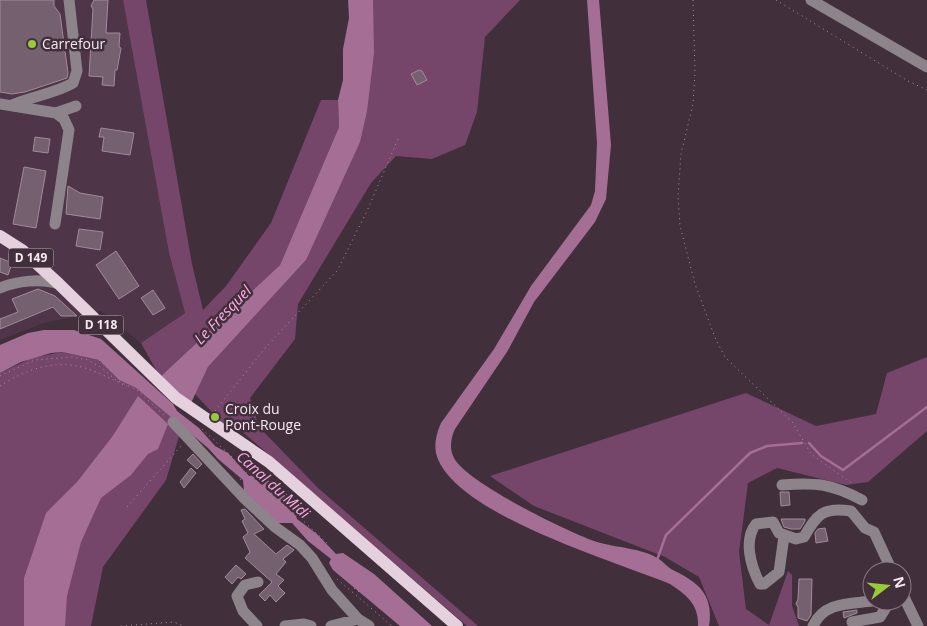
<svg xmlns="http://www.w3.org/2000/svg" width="927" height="626" font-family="'Open Sans',sans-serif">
<rect width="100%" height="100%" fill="#422f3c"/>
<path fill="#4e3547" d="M 0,0 L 123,0 L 169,253 L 185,313 L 141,343 L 101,311 L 44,323 L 0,340 Z"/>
<path fill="#76456a" d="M 123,0 L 146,0 L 192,264 L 203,310 L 226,286 L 271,223 L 321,100 L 338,100 L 339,127 L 280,265 L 160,377 L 141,343 L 185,313 L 169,253 Z
M 372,0 L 520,0 L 485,37 L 477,112 L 465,145 L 432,159 L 396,156 L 371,183 L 298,304 L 295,339 L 250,398 L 259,427 L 318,488 L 478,626 L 467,626 L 238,428 L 224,425 L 195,394 L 208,367 L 306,260 Z
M 62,352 L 99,360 L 119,380 L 136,388 L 182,426 L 166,480 L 103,567 L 91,626 L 0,626 L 0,373 L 32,358 Z
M 927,357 L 927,431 L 868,482 L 846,485 L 777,468 L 748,483 L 739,552 L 746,609 L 769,625 L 788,571 L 792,575 L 792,606 L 799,626 L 719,626 L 699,577 L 665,557 L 534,506 L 490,476 L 746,393 L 816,426 L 876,414 L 887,373 Z"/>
<path fill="#a46e95" d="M 348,0 L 373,0 L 374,53 L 367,111 L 360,142 L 306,260 L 208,367 L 191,403 L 160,377 L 280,265 L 339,127 L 338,100 L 343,80 L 343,49 L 349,18 Z
M 587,0 L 599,0 L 611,145 L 606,199 L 595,222 L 534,302 L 507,352 L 455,429 C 451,437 449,449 454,458 C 466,482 569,533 597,542 C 617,548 642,548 659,559 C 664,562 666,566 671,569 C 698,582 714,594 709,626 L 698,626 C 699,605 687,595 670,584 C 617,562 450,513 436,453 C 434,443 437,432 441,423 L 494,349 L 531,286 L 591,205 L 595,191 L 597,143 Z
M 44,330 L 74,330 L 101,339 L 173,404 L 177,411 L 199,428 L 215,446 L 228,453 L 249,476 L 258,474 L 266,478 L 293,503 L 297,519 L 317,534 L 336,554 L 343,553 L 374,574 L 432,626 L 400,626 L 333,570 L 329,563 L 331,559 L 308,541 L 292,523 L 277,523 L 244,491 L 243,480 L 218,459 L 208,448 L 136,388 L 119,380 L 99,360 L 62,352 L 51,353 L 21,362 L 0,373 L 0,345 L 28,333 Z
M 138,396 L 168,424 L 158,449 L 148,454 L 131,475 L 101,498 L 81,542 L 67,596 L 65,626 L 24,626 L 24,578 L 46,513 L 77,482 L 112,437 Z"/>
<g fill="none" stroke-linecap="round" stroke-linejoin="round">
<path stroke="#a46e95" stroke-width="2.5" d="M 809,443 L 821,456 L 843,470 L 927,407
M 657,560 L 666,535 L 750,453 L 767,446 L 802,443"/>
</g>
<path fill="#75606f" stroke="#a18b9a" d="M 0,0 L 54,0 L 54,6 L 60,14 L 68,73 L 67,78 L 25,92 L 12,94 L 0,92 Z
M 94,0 L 108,0 L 106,33 L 120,33 L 119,47 L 121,48 L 117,70 L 115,70 L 114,86 L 102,85 L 103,77 L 89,76 L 93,9 L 91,6 Z
M 419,70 L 422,71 L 427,80 L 417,85 L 411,74 Z
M 101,128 L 134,133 L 130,155 L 102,151 L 104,137 L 99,137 Z
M 35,137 L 50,139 L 48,153 L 33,151 Z
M 24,167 L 46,171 L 36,228 L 13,224 Z
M 68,186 L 80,193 L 103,197 L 100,219 L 66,214 Z
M 79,229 L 103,232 L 100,250 L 76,246 Z
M 116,251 L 139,286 L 119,299 L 96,265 Z
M 0,258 L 12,263 L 8,275 L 0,272 Z
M 38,289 L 55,296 L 77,316 L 61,316 L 53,307 L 0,329 L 0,319 L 18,312 L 12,299 Z
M 153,290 L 165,308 L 153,315 L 141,298 Z
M 193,454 L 202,464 L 197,469 L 187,460 Z
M 191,468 L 196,473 L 184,488 L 180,482 Z
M 780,492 L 789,492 L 790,505 L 781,506 Z
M 245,509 L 264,529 L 254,534 L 276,554 L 287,545 L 294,550 L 283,559 L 286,562 L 276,574 L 284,580 L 278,586 L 285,593 L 276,602 L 270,595 L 265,601 L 259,595 L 272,582 L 245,558 L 250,552 L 243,537 L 248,533 L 242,521 L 245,519 L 241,510 Z
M 781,519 L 805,519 L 805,521 L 800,529 L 791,529 L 784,527 Z
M 825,528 L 828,541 L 816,543 L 815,533 L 818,529 Z
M 236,565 L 246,574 L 241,579 L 238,577 L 232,584 L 225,577 Z
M 799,579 L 812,579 L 811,615 L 807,621 L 798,618 L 798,607 L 796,604 L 798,599 Z
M 857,610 L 857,613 L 844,618 L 843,612 Z"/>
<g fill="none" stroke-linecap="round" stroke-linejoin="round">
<path stroke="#a495a0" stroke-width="1" stroke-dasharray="1 4" stroke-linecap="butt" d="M 693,0 L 695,72 L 693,104 L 681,154 L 678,196 L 680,226 L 695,284 L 716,340 L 725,357 L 793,423 L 811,454 L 853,484
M 776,0 L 908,81 L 927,90
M 99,360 L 112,372
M 0,376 L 35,360 L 72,357 L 88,360 L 102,368 L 116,380 L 137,390 L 165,416
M 0,386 C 26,369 57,358 88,369 C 101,373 114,381 127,386
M 215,411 L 266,347 L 337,271 L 367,211 L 398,139
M 202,429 L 248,472 L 267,475
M 240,480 L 247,472
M 282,486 L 282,490 L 296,504 L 297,515 L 329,545
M 127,507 L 181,446
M 337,579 L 392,626
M 354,588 L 362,594
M 121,626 L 174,622 L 184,626"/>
<path stroke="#8d838a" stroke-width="11" d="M 811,0 L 927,67
M 0,104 L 56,113 L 64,119 L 69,130 L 55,224
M 12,105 C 32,96 54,94 73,83 L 77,71 L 69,0
M 56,113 L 76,106
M 0,288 C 17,281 41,278 59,284
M 173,422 L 245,499 L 275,527 L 300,545 L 312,558 L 332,590 L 358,619 L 369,626
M 782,485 C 816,482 832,484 862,500
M 784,536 L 779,572 L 764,584 L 760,584 C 751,567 743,540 756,524 L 773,522 L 779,533 L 796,539 L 804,537 C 817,514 823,507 851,511 L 865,528 L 874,532 L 892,571
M 902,593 L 918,626
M 852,622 L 880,617 L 890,601
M 257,626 L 243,611 L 237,596 L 245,585 L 258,582
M 285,626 L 304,624 L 311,626
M 331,626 L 358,619
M 813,626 C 824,602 849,604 872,601"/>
<path stroke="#e5d0de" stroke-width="12" d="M 0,236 L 22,250 L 59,284 L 176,398 L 269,462 L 457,626"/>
</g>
<g fill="#98cb38" stroke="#422f3c" stroke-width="2">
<circle cx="32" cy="44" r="5"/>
<circle cx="215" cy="417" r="5"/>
</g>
<g text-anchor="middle" stroke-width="5" stroke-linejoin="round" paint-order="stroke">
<g fill="#422f3c" stroke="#bfb0bb" stroke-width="1">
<rect x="8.5" y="248.5" width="45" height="19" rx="4"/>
<rect x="78.5" y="315.5" width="45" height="19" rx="4"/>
</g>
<g font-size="12" font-weight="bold" fill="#f5e8f1">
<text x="31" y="262">D 149</text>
<text x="101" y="329">D 118</text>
</g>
<g font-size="14" fill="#f5e8f1" stroke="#422f3c" text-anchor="start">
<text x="42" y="49">Carrefour</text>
<text x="225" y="414">Croix du<tspan x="225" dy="16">Pont-Rouge</tspan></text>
</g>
<g font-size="15" font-style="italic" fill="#faabe4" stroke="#422f3c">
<text transform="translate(223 315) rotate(-46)" y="5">Le Fresquel</text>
<text transform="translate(273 485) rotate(42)" y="5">Canal du Midi</text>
</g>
</g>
<g transform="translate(887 586) rotate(74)"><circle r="24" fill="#422f3c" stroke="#8a7984"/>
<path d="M0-4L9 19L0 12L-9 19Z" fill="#98cb38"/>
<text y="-8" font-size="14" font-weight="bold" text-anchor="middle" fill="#f5e8f1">N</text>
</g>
</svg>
